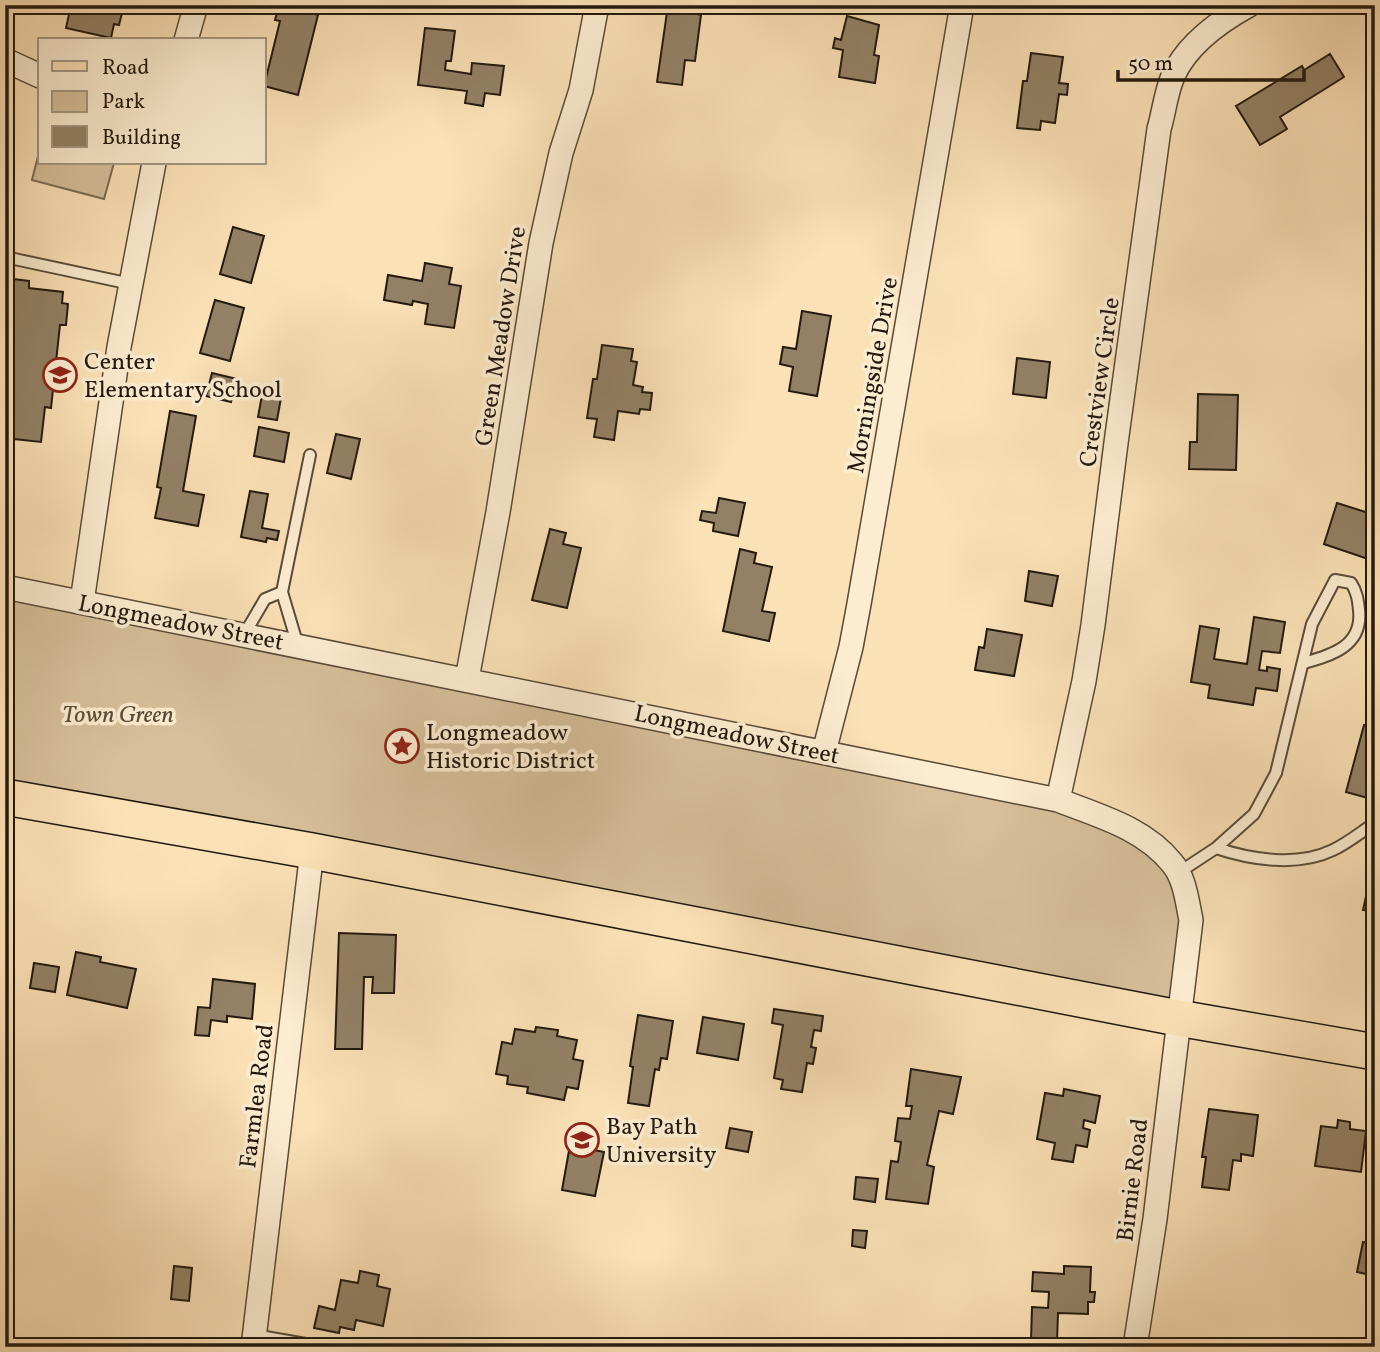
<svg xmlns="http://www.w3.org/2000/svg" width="1380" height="1352" font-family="Vollkorn,serif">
<rect width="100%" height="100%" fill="#fbe1b6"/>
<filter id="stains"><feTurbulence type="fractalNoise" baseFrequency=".00286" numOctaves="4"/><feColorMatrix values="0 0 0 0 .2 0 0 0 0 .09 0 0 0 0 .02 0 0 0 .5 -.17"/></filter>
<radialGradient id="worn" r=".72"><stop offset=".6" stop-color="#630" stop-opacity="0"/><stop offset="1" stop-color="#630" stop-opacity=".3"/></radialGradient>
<path fill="#d6bf9a" stroke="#7c6c54" stroke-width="2" d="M 40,148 L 40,163 L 114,163 L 104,199 L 32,180 Z
M 5,587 L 1058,800 L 1136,831 L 1184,887 L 1181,1001 L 5,797 Z"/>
<path fill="#938166" stroke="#23190f" stroke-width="2" d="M 71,5 L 124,5 L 119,25 L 114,24 L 111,38 L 66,28 Z
M 279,5 L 313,5 L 311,13 L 318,15 L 298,95 L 264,86 L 280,21 L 275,20 Z
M 668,5 L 698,5 L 697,14 L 701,15 L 695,61 L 685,60 L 682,85 L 657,82 Z
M 847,16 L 879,25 L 874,55 L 879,56 L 875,83 L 839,77 L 843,50 L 833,48 L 835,38 L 841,40 Z
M 425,28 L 455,31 L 451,61 L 446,61 L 445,70 L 471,74 L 472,63 L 504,66 L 500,95 L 485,93 L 483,106 L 465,103 L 467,91 L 418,85 Z
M 1031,53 L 1063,57 L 1059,83 L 1068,84 L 1067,95 L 1059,94 L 1055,123 L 1041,121 L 1040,130 L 1017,128 L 1023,81 L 1027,81 Z
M 1330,54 L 1344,77 L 1280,117 L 1287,129 L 1260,145 L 1236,106 L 1302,66 L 1304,70 Z
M 233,227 L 264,236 L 251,283 L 220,274 Z
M 425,263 L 452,268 L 449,284 L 461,286 L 454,328 L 425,324 L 428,304 L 413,301 L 412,305 L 384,300 L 388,275 L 422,281 Z
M 5,278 L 29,281 L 29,288 L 63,292 L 62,303 L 68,304 L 66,325 L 60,325 L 51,408 L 45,407 L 41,442 L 5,438 Z
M 215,300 L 244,308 L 230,361 L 200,353 Z
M 802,311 L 831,316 L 817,396 L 789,391 L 793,367 L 780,364 L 783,347 L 796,349 Z
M 602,345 L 633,349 L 631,361 L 637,362 L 633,385 L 643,387 L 642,392 L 652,393 L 650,410 L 640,409 L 639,414 L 618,411 L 614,440 L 594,437 L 597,419 L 587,418 L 593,379 L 597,379 Z
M 1017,358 L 1050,362 L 1046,398 L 1013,394 Z
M 212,373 L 237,379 L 231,402 L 206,396 Z
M 1198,394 L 1238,395 L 1236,470 L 1189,469 L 1190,442 L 1197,442 Z
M 262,395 L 281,398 L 277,420 L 258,417 Z
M 170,411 L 196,416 L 183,491 L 204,495 L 198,526 L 155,518 L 161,488 L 157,487 Z
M 259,427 L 289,433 L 284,462 L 254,456 Z
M 336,434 L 360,439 L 351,479 L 327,473 Z
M 1374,445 L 1375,445 L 1375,478 L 1370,477 Z
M 250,491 L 268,494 L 262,528 L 279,531 L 277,540 L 267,538 L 266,542 L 241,537 Z
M 719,498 L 745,503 L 738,536 L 713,531 L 714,523 L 700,520 L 702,511 L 716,513 Z
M 1337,503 L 1375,515 L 1375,540 L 1368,559 L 1324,544 Z
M 550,529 L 566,533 L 563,544 L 581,548 L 567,608 L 532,600 Z
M 740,549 L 756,553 L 754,563 L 772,567 L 762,611 L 775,613 L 769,641 L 723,631 Z
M 1029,571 L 1058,576 L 1052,606 L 1025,601 Z
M 1254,617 L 1285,622 L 1280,653 L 1262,651 L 1259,670 L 1267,671 L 1267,667 L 1280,669 L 1277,691 L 1256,688 L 1253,705 L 1208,698 L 1210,685 L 1191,682 L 1200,626 L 1219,629 L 1214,659 L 1247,664 Z
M 987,629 L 1022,635 L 1014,676 L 975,670 L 979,647 L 984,648 Z
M 1364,725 L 1375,728 L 1375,800 L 1346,792 Z
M 1375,855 L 1375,912 L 1363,910 Z
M 339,933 L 396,935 L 394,993 L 372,993 L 373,977 L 364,977 L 362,1049 L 335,1049 Z
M 76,952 L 101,957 L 100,962 L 136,969 L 127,1008 L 67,995 Z
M 34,963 L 59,967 L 55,992 L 30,988 Z
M 213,979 L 255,984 L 252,1019 L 227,1016 L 227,1022 L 211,1020 L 209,1036 L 195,1035 L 198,1007 L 210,1008 Z
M 774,1009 L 823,1016 L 821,1031 L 814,1030 L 811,1047 L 816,1048 L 813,1064 L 807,1063 L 802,1092 L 781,1089 L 783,1080 L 774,1078 L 783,1025 L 772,1023 Z
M 638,1015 L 673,1021 L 667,1059 L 661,1058 L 659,1070 L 655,1069 L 649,1106 L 628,1103 L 633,1067 L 630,1066 Z
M 703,1017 L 744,1024 L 738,1060 L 697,1053 Z
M 536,1027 L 558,1030 L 557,1036 L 577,1040 L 573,1059 L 583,1061 L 578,1089 L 567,1087 L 564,1100 L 527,1093 L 528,1087 L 507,1084 L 508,1076 L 496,1074 L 502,1042 L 512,1044 L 515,1029 L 535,1032 Z
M 911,1069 L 961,1077 L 953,1114 L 939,1111 L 927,1165 L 934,1167 L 928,1204 L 886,1199 L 891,1161 L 898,1162 L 901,1142 L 895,1141 L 898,1118 L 910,1119 L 912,1106 L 906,1106 Z
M 1064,1089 L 1100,1096 L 1095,1123 L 1084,1120 L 1083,1128 L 1090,1130 L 1087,1147 L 1076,1145 L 1073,1162 L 1052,1159 L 1055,1143 L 1037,1139 L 1045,1093 L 1063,1096 Z
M 1209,1109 L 1258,1115 L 1253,1156 L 1241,1154 L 1241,1161 L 1233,1160 L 1229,1190 L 1202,1187 L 1206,1157 L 1202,1157 Z
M 1338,1120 L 1350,1122 L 1350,1129 L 1366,1131 L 1361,1172 L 1315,1166 L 1321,1126 L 1337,1128 Z
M 730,1128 L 752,1132 L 748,1152 L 726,1148 Z
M 570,1145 L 604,1152 L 595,1196 L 562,1190 Z
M 856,1177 L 878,1179 L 875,1202 L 854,1199 Z
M 853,1230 L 867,1231 L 865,1248 L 852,1246 Z
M 1363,1242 L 1375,1244 L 1375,1276 L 1357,1272 Z
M 174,1266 L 192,1268 L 189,1301 L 171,1299 Z
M 1064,1266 L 1091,1267 L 1090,1292 L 1095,1292 L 1094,1302 L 1088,1302 L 1088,1314 L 1058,1313 L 1057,1342 L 1031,1341 L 1032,1307 L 1048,1308 L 1049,1292 L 1032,1291 L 1033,1272 L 1064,1274 Z
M 360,1271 L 379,1275 L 377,1286 L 390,1289 L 383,1326 L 356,1320 L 354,1330 L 340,1327 L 339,1333 L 314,1328 L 319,1306 L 335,1310 L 341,1280 L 358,1283 Z"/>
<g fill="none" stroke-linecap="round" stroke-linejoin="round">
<g stroke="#594b39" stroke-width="14">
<path id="service" d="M 5,257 L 131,284
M 244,635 L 265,599 L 282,592
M 298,646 L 282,592 L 310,455
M 1216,848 C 1252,860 1298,867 1333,850 C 1348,843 1361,832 1375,823
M 1178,873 L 1216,848 L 1254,814 L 1276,773 L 1312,624 L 1335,580 L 1351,583 C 1357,592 1358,600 1359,610 C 1363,646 1332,655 1304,663
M 254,1335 L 323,1347"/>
</g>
<g stroke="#594b39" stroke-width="26">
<path id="minor" d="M 186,40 L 196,5
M 5,60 L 40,76
M 5,587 L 1058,800 C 1099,816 1144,828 1172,863 C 1185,878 1187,901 1191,920 L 1155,1219 L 1135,1347
M 82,602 L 119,347 L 154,163
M 467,679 L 498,512 L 541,243 L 561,153 L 581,90 L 597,5
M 824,752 L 851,647 L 859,604 L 962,5
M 1058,800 L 1084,681 L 1093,625 L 1116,443 L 1159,129 C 1164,112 1166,92 1173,76 C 1187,44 1220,21 1249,5
M 253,1347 L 312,851"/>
</g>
<g stroke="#23190f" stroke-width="38">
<path id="primary" d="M 5,797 L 312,851 L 1178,1018 L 1375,1052"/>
</g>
<use href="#service" stroke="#fcecd0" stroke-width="10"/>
<use href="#minor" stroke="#fcecd0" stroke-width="23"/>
<use href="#primary" stroke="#fbe1b6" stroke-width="35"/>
</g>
<defs>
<g id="school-ring" transform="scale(1.75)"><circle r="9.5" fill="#fcecd0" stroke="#8f2418" stroke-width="1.5"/><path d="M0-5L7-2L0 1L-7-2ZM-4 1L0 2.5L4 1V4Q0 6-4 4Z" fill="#8f2418"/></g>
<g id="sight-ring" transform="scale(1.75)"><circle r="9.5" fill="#fcecd0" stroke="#8f2418" stroke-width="1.5"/><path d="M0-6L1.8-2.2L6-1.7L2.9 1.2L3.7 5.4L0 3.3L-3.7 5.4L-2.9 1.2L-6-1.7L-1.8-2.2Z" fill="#8f2418"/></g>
<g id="university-ring" transform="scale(1.75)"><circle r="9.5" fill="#fcecd0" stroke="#8f2418" stroke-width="1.5"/><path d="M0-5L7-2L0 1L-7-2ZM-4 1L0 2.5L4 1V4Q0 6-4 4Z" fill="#8f2418"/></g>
</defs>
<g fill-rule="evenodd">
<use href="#school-ring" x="60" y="375"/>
<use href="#sight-ring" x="402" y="746"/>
<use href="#university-ring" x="582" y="1140"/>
</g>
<g text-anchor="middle" stroke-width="7" stroke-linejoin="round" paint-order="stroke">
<g font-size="24" fill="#23190f" stroke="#fcecd0">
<text transform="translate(500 336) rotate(-81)" y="8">Green Meadow Drive</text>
<text transform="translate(872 375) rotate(-80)" y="8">Morningside Drive</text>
<text transform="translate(1099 382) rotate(-82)" y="8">Crestview Circle</text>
<text transform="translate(181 622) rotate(11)" y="8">Longmeadow Street</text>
<text transform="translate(737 734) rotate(12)" y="8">Longmeadow Street</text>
<text transform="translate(256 1096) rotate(-83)" y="8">Farmlea Road</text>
<text transform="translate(1132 1180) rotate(-83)" y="8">Birnie Road</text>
</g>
<g font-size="24" fill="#23190f" stroke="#fcecd0" text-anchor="start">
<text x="84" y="369">Center<tspan x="84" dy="28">Elementary School</tspan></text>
<text x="426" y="740">Longmeadow<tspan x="426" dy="28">Historic District</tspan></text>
<text x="606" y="1134">Bay Path<tspan x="606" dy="28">University</tspan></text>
</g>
<g font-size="24" font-style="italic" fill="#594b39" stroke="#fcecd0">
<text x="118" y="722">Town Green</text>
</g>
</g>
<rect width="1380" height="1352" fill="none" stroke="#fbe1b6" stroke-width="28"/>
<rect x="7" y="7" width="1366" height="1338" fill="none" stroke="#23190f" stroke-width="3.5"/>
<rect x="14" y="14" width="1352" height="1324" fill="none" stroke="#23190f" stroke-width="2"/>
<rect x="38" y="38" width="228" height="126" fill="#fcecd0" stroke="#a59883" stroke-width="2"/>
<rect x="52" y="61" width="35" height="10" fill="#fbe1b6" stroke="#a59883" stroke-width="2"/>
<text x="102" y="74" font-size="21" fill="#23190f">Road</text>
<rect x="52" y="91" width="35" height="21" fill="#d6bf9a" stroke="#a59883" stroke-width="2"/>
<text x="102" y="108" font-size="21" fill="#23190f">Park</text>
<rect x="52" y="126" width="35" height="21" fill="#938166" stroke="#a59883" stroke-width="2"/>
<text x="102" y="144" font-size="21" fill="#23190f">Building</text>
<path d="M1118 70v10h186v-10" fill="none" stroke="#23190f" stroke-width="3.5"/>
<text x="1128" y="70" font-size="21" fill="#23190f" stroke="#fcecd0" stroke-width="5" paint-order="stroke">50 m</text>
<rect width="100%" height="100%" filter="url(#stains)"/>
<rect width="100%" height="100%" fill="url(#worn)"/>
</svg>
